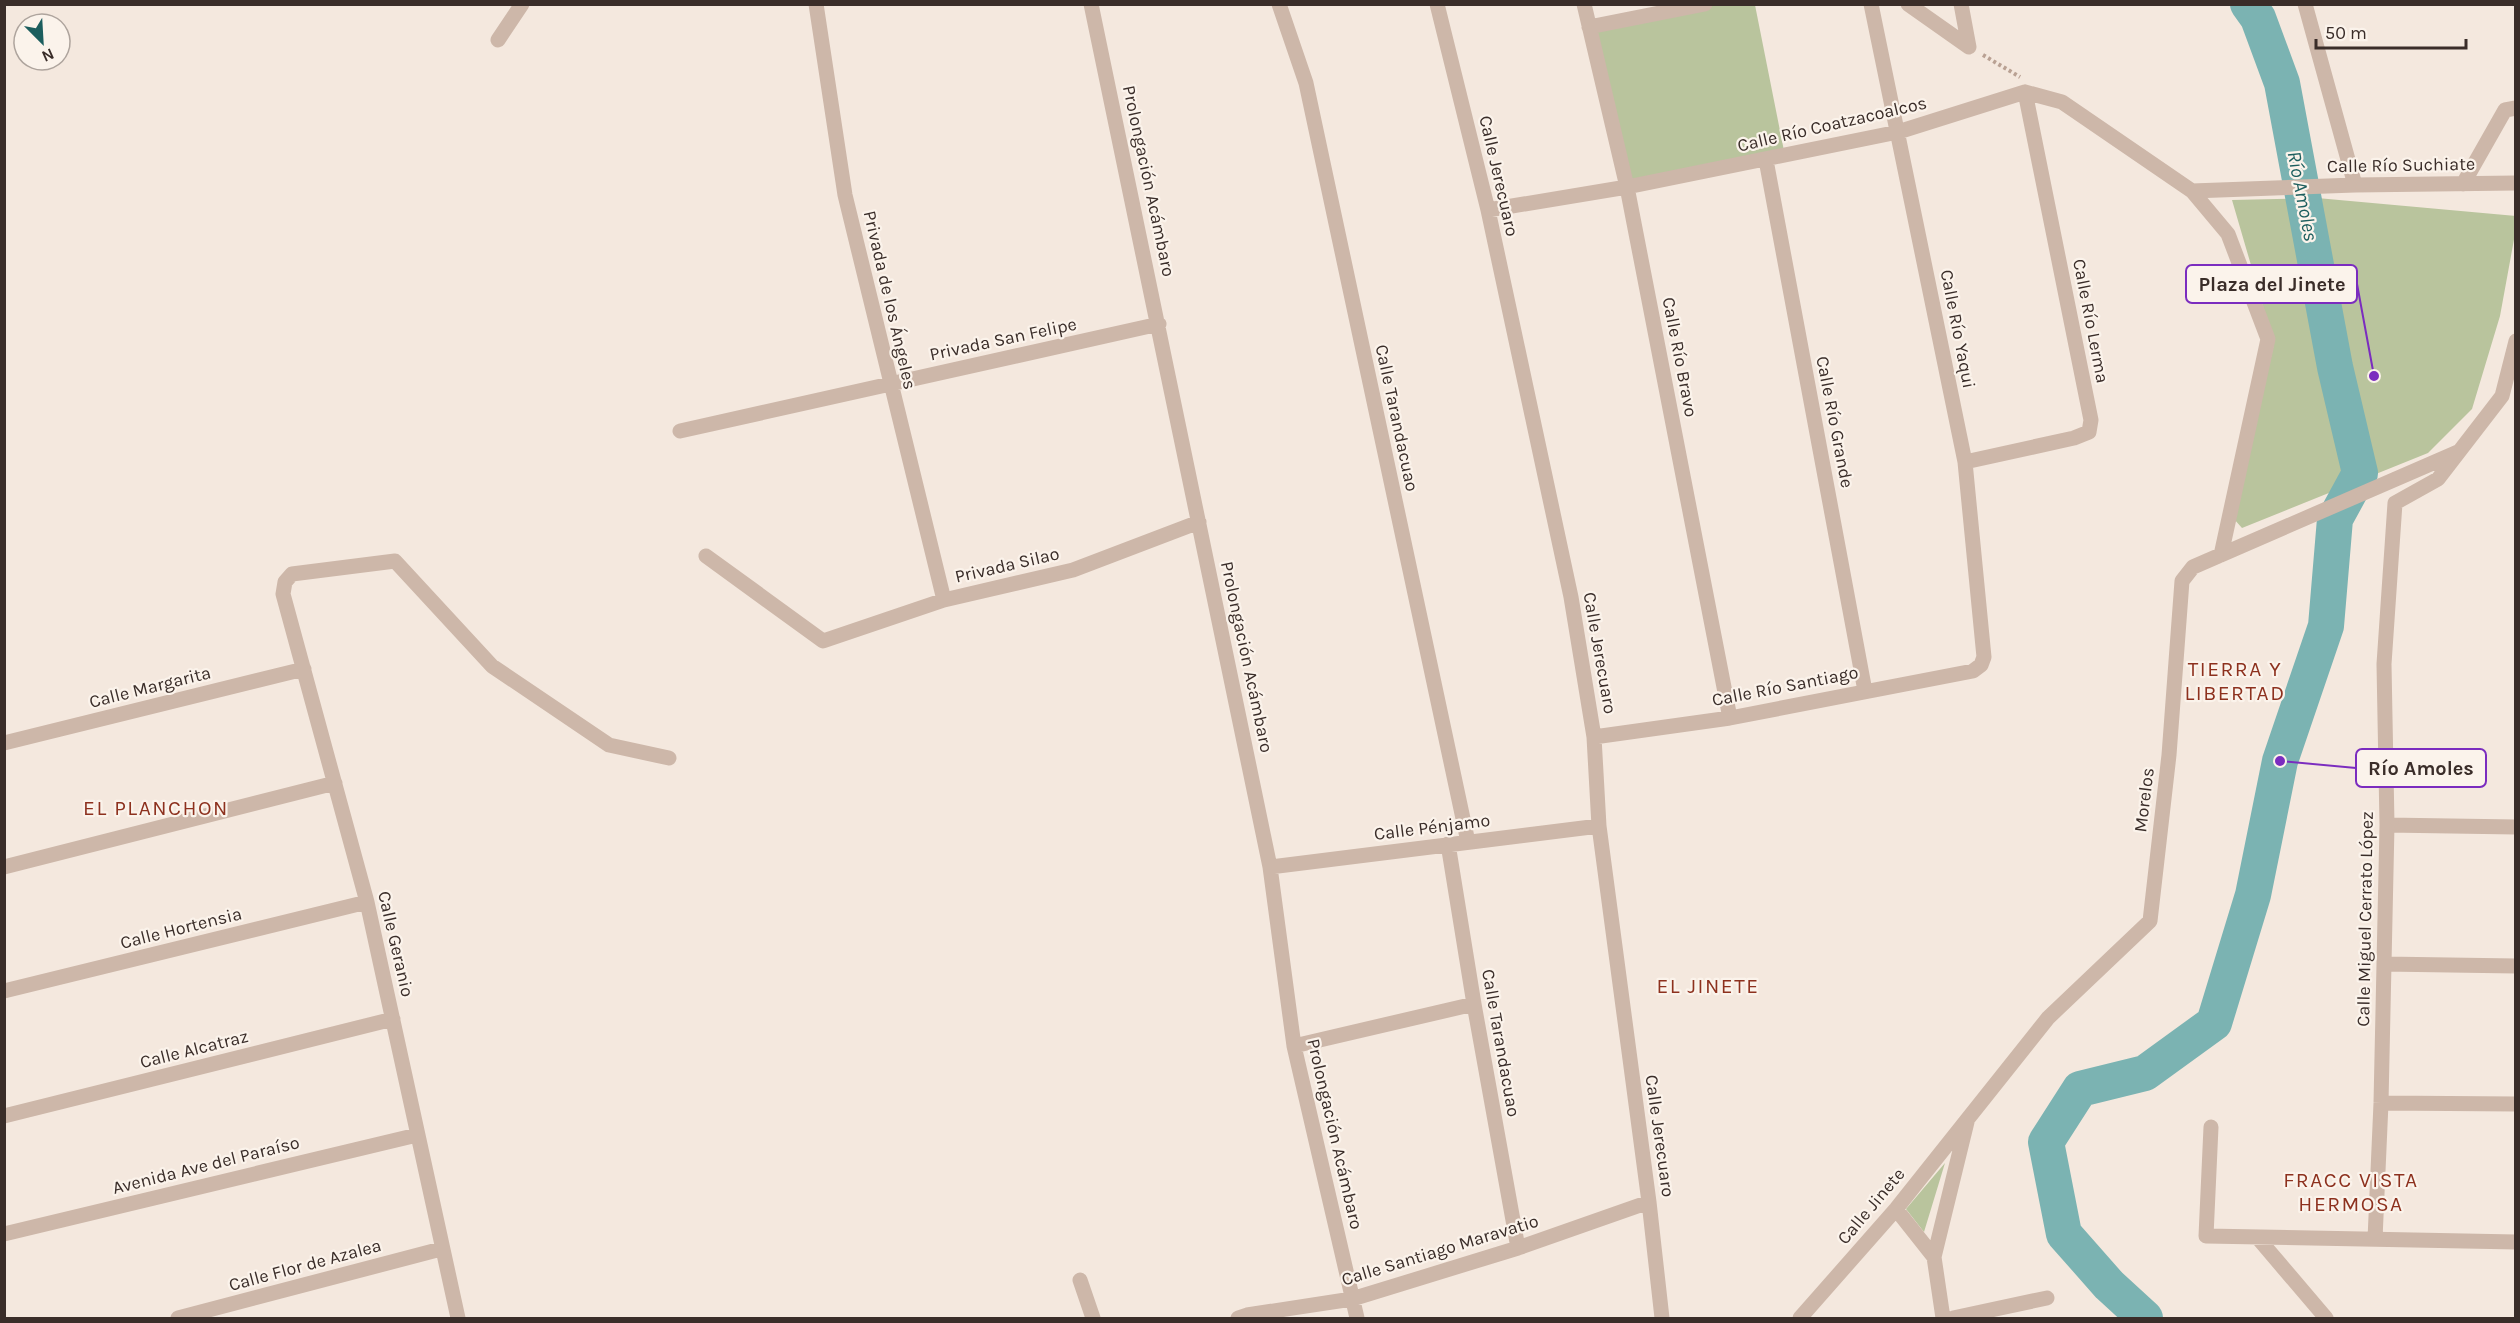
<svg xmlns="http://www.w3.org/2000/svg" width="2520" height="1323" font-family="Karla,sans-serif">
<rect width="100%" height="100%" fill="#f4e8de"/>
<path fill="#b9c49d" d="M 1705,5 L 1755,5 L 1785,156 L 1627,187 L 1589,27 Z
M 2317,198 L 2516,216 L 2515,234 L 2500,316 L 2472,409 L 2428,453 L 2242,528 L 2234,519 L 2274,344 L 2232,200 Z
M 1945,1163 L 1924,1232 L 1906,1209 Z"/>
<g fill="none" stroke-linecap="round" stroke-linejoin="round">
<path stroke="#7bb3b2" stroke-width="36" d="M 2145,1318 L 2109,1285 L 2064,1234 L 2046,1142 L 2080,1089 L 2145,1073 L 2214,1023 L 2253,895 L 2280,761 L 2326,626 L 2335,519 L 2360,473 L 2335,367 L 2282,83 L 2258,18 L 2248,4"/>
<path stroke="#b9a193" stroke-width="4" stroke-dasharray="3 3" stroke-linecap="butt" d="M 1983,55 L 2020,77"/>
<path stroke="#cdb7a9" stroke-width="15" d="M 816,4 L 845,195 L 944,600
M 1091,4 L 1270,867 L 1294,1046 L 1357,1318
M 1279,4 L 1306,83 L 1468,842
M 1437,4 L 1488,210 L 1571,597 L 1594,737 L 1599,826 L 1649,1202 L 1662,1318
M 1584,4 L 1627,187 L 1730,718
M 1908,4 L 1969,47
M 1961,4 L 1969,47
M 2305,4 L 2355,185
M 1589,27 L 1705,4
M 498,40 L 522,4
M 1766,160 L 1865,691
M 2463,184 L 2505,110 L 2516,108
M 2192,191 L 2228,234 L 2268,339 L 2221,555
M 1488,210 L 1627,187 L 1898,132 L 2025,92 L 2062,102 L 2192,191 L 2355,185 L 2516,183
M 680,431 L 1159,324
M 1965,462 L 2074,438 L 2089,432 L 2091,420 L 2025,92
M 706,556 L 823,641 L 944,600 L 1073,570 L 1199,522
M 1594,737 L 1730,718 L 1973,671 L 1981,665 L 1984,657 L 1965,462 L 1871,4
M 4,743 L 304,669
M 2387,825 L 2516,827
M 1448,844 L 1474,1004 L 1518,1248
M 4,867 L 335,783
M 1270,867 L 1599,826
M 2384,964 L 2516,966
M 4,991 L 367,902
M 1294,1046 L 1474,1004
M 2381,1103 L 2516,1104
M 4,1116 L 393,1019
M 2211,1127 L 2206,1236 L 2516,1242
M 1896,1209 L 1934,1257
M 4,1234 L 417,1135
M 2257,1237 L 2326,1318
M 2375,1239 L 2381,1103 L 2387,825 L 2384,664 L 2395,503 L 2438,479 L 2502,396 L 2516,341
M 1080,1280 L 1093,1318
M 178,1318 L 441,1249
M 458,1318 L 367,902 L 283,594 L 285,582 L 292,574 L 395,561 L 492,666 L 609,745 L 669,758
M 1238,1318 L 1247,1315 L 1352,1299 L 1518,1248 L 1649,1202
M 1800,1318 L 1896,1209 L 2048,1018 L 2150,921 L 2169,755 L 2182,581 L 2193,567 L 2458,452
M 1943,1318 L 1934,1257 L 1967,1122
M 1953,1318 L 2047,1298"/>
</g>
<g text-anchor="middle" stroke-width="4.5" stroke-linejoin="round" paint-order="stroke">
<g font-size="18" fill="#3a2d29" stroke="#fbf3eb">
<text transform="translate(1832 124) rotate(-13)" y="6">Calle Río Coatzacoalcos</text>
<text transform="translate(2401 165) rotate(-1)" y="6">Calle Río Suchiate</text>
<text transform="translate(1499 176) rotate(77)" y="6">Calle Jerecuaro</text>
<text transform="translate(1149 181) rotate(78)" y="6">Prolongación Acámbaro</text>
<text transform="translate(890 300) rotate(77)" y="6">Privada de los Ángeles</text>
<text transform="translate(2091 321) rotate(79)" y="6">Calle Río Lerma</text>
<text transform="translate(1958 329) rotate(79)" y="6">Calle Río Yaqui</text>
<text transform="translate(1003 339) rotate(-12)" y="6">Privada San Felipe</text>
<text transform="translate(1680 357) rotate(79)" y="6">Calle Río Bravo</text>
<text transform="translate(1397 418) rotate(78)" y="6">Calle Tarandacuao</text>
<text transform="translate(1835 422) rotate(79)" y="6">Calle Río Grande</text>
<text transform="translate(1007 565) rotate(-13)" y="6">Privada Silao</text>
<text transform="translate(1600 653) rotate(80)" y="6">Calle Jerecuaro</text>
<text transform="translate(1247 657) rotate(78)" y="6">Prolongación Acámbaro</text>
<text transform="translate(1785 686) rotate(-11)" y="6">Calle Río Santiago</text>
<text transform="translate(150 687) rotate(-14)" y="6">Calle Margarita</text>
<text transform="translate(2144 800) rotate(-83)" y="6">Morelos</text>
<text transform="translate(1432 827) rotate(-7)" y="6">Calle Pénjamo</text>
<text transform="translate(2365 919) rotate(-89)" y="6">Calle Miguel Cerrato López</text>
<text transform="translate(181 928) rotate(-14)" y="6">Calle Hortensia</text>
<text transform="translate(396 944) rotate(77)" y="6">Calle Geranio</text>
<text transform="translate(1501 1043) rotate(80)" y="6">Calle Tarandacuao</text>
<text transform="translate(194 1049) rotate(-14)" y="6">Calle Alcatraz</text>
<text transform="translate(1335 1134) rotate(77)" y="6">Prolongación Acámbaro</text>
<text transform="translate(1660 1136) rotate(82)" y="6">Calle Jerecuaro</text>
<text transform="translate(206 1165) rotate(-14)" y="6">Avenida Ave del Paraíso</text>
<text transform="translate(1871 1206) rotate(-50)" y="6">Calle Jinete</text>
<text transform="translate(1440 1250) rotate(-17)" y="6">Calle Santiago Maravatio</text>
<text transform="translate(305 1265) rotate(-15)" y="6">Calle Flor de Azalea</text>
</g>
<g font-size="20" font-style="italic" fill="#1c5e5e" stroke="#fbf3eb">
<text transform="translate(2303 196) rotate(79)" y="7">Río Amoles</text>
</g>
<g font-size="21" letter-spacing="1.5" fill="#8d311e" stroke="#fbf3eb">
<text x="2235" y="676">TIERRA Y<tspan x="2235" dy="24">LIBERTAD</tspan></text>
<text x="156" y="815">EL PLANCHON</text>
<text x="1708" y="993">EL JINETE</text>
<text x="2351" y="1187">FRACC VISTA<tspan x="2351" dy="24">HERMOSA</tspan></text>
</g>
</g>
<path fill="none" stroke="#7b2cbf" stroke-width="2" d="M2374 376L2357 284M2280 761L2356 768"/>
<g fill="#7b2cbf" stroke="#fbf3eb" stroke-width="2">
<circle cx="2374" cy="376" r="6"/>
<circle cx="2280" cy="761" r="6"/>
</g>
<g fill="#fbf3eb" stroke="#7b2cbf" stroke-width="2">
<rect x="2186" y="265" width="171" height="38" rx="6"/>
<rect x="2356" y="749" width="130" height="38" rx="6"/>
</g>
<g font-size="20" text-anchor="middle" font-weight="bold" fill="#3a2d29">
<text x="2272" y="291">Plaza del Jinete</text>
<text x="2421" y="775">Río Amoles</text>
</g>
<rect width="2520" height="1323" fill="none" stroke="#3a2d29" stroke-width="12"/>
<g transform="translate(42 42) rotate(156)"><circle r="28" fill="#fbf3eb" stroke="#aea49d" stroke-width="1.5"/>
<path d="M0-4.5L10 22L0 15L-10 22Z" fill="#1c5e5e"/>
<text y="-9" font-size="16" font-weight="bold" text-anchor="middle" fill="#3a2d29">N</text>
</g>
<path d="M2316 39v9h150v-9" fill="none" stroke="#3a2d29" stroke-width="3"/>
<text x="2325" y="39" font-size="18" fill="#3a2d29" stroke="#fbf3eb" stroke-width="4.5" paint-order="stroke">50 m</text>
</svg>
